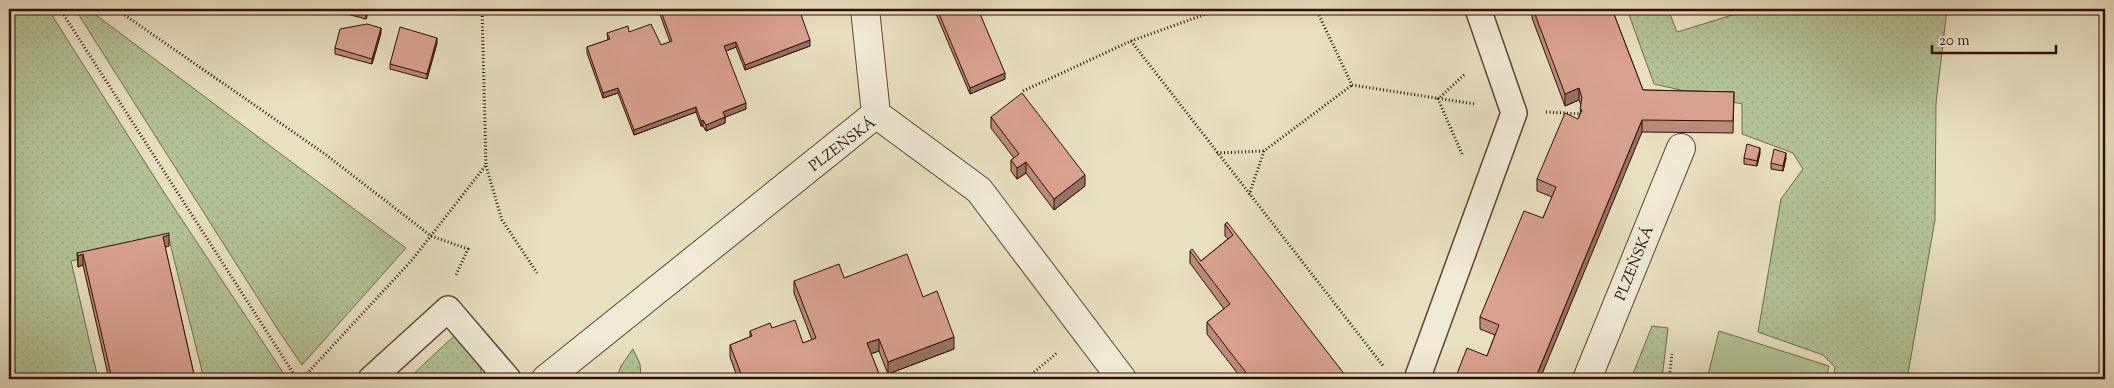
<svg xmlns="http://www.w3.org/2000/svg" width="2114" height="388" font-family="'Sorts Mill Goudy',serif">
<defs>
<pattern id="grass-dots" width="8" height="8" patternUnits="userSpaceOnUse" patternTransform="scale(1.25)"><rect width="8" height="8" fill="#b3c396"/><path d="M2 2h.1M6 6h.1" fill="none" stroke="#9aa680" stroke-width="1.8" stroke-linecap="round"/></pattern>
</defs>
<rect width="100%" height="100%" fill="#e8e0c1"/>
<filter id="stains"><feTurbulence type="fractalNoise" baseFrequency=".004" numOctaves="4"/><feColorMatrix values="0 0 0 0 .2 0 0 0 0 .09 0 0 0 0 .02 0 0 0 .5 -.17"/></filter>
<radialGradient id="worn" r=".72"><stop offset=".6" stop-color="#630" stop-opacity="0"/><stop offset="1" stop-color="#630" stop-opacity=".3"/></radialGradient>
<path fill="url(#grass-dots)" stroke="#716a4c" d="M 9,9 L 48,9 L 165,194 L 284,374 L 265,379 L 204,379 L 169,239 L 71,261 L 98,379 L 17,379 L 9,343 Z
M 75,9 L 88,9 L 406,248 L 302,365 L 280,333 Z
M 1627,9 L 1668,9 L 1677,32 L 1752,9 L 1947,9 L 1936,103 L 1935,220 L 1907,379 L 1833,379 L 1835,367 L 1823,355 L 1758,332 L 1781,199 L 1803,169 L 1793,153 L 1742,134 L 1742,104 L 1654,84 Z
M 1652,326 L 1668,328 L 1662,379 L 1631,379 Z
M 454,336 L 481,367 L 481,379 L 408,379 Z
M 633,349 L 640,364 L 641,379 L 616,379 L 621,366 Z"/>
<path fill="#b3c396" stroke="#716a4c" d="M 1719,331 L 1829,366 L 1826,379 L 1707,379 Z"/>
<g fill="none" stroke-linecap="round" stroke-linejoin="round">
<g stroke="#5d4432" stroke-width="28">
<path id="service" d="M 371,379 L 448,309 L 508,379
M 1417,379 L 1514,113 L 1478,9"/>
</g>
<g stroke="#5d4432" stroke-width="30">
<path id="minor" d="M 865,9 L 876,114
M 876,114 L 979,190 L 1122,379
M 546,379 L 876,114
M 1587,379 L 1681,148"/>
</g>
<path stroke="#2f1002" stroke-width="3" stroke-dasharray="1 2.5" stroke-linecap="butt" d="M 60,9 L 297,379
M 116,9 L 325,154 L 431,236 L 468,249 L 455,277
M 1316,9 L 1352,85 L 1475,104
M 1131,41 L 1384,367
M 1023,91 L 1131,41 L 1220,9
M 1546,112 L 1581,114
M 1217,153 L 1264,151
M 1462,154 L 1438,99 L 1465,74
M 486,166 L 502,220 L 537,273
M 1249,195 L 1264,151 L 1352,85
M 302,379 L 412,260 L 486,165 L 482,9
M 1026,379 L 1058,352
M 1669,379 L 1672,354"/>
<use href="#service" stroke="#f0ebd7" stroke-width="25"/>
<use href="#minor" stroke="#f0ebd7" stroke-width="28"/>
</g>
<path fill="#bb8a7c" stroke="#2f1002" d="M 327,9 L 369,9 L 366,19 Z
M 658,9 L 799,9 L 810,46 L 745,70 L 736,47 L 726,51 L 746,109 L 725,117 L 725,123 L 706,131 L 703,126 L 701,126 L 696,112 L 634,135 L 618,93 L 603,98 L 587,53 L 587,47 L 608,40 L 607,33 L 629,32 L 661,45 L 670,42 Z
M 934,9 L 978,9 L 1005,79 L 970,94 Z
M 1532,9 L 1612,9 L 1643,90 L 1734,92 L 1733,133 L 1642,132 L 1487,356 L 1495,335 L 1480,329 L 1480,317 L 1543,218 L 1552,197 L 1537,191 L 1537,179 L 1578,119 L 1580,114 L 1581,105 L 1579,100 L 1565,106 L 1532,18 Z
M 381,33 L 372,64 L 335,54 L 335,48 Z
M 437,43 L 427,79 L 390,69 L 390,64 Z
M 991,117 L 1085,186 L 1054,210 L 1026,173 L 1017,179 L 1011,171 L 1011,160 L 1014,158 L 991,128 Z
M 1760,153 L 1757,166 L 1744,164 L 1744,158 Z
M 1786,158 L 1783,171 L 1771,169 L 1771,163 Z
M 1225,224 L 1348,379 L 1242,379 L 1207,334 L 1207,322 L 1224,309 L 1190,263 L 1190,251 L 1201,261 L 1228,239 L 1225,236 Z
M 169,246 L 165,247 L 195,379 L 109,379 L 83,265 L 78,267 L 77,253 Z
M 844,278 L 923,297 L 954,349 L 888,374 L 879,351 L 871,354 L 881,379 L 738,379 L 730,357 L 730,345 L 750,337 L 750,331 L 803,343 L 812,340 L 794,293 L 794,281 Z"/>
<path fill="#997165" stroke="#2f1002" d="M 368,9 L 369,9 L 366,19 L 366,14 Z
M 381,28 L 381,33 L 372,64 L 372,59 Z
M 437,38 L 437,43 L 427,79 L 427,74 Z
M 810,40 L 810,46 L 745,70 L 745,65 Z
M 736,42 L 736,47 L 724,52 L 724,46 Z
M 1005,73 L 1005,79 L 970,94 L 970,88 Z
M 618,88 L 618,93 L 603,98 L 603,93 Z
M 1579,88 L 1579,100 L 1565,106 L 1565,94 Z
M 746,103 L 746,109 L 723,118 L 723,112 Z
M 696,107 L 696,112 L 634,135 L 634,130 Z
M 725,117 L 725,123 L 706,131 L 706,125 Z
M 703,120 L 703,126 L 701,126 L 701,121 Z
M 1642,120 L 1642,132 L 1540,379 L 1535,379 Z
M 1760,148 L 1760,153 L 1757,166 L 1757,161 Z
M 1786,153 L 1786,158 L 1783,171 L 1783,166 Z
M 1026,162 L 1026,173 L 1017,179 L 1017,168 Z
M 1085,175 L 1085,186 L 1054,210 L 1054,199 Z
M 169,235 L 169,246 L 163,248 L 163,237 Z
M 83,254 L 83,265 L 78,267 L 78,256 Z
M 954,337 L 954,349 L 888,374 L 888,362 Z
M 879,339 L 879,351 L 867,355 L 867,343 Z"/>
<path fill="#daa190" stroke="#2f1002" d="M 348,9 L 368,9 L 366,14 Z
M 660,9 L 799,9 L 810,40 L 745,65 L 736,42 L 724,46 L 746,103 L 723,112 L 725,117 L 706,125 L 703,120 L 701,121 L 696,107 L 634,130 L 618,88 L 603,93 L 587,47 L 610,39 L 607,33 L 628,26 L 629,32 L 651,24 L 661,45 L 672,41 Z
M 937,9 L 978,9 L 1005,73 L 970,88 Z
M 1533,9 L 1612,9 L 1643,90 L 1734,92 L 1733,121 L 1642,120 L 1535,379 L 1455,379 L 1467,348 L 1487,356 L 1499,325 L 1480,317 L 1524,211 L 1543,218 L 1556,187 L 1537,179 L 1565,113 L 1578,119 L 1582,110 L 1580,109 L 1582,98 L 1579,88 L 1565,94 Z
M 367,24 L 381,28 L 372,59 L 335,48 L 340,29 Z
M 400,27 L 437,38 L 427,74 L 390,64 Z
M 1022,93 L 1085,175 L 1054,199 L 1026,162 L 1017,168 L 1011,160 L 1019,154 L 991,117 Z
M 1747,144 L 1760,148 L 1757,161 L 1744,158 Z
M 1774,149 L 1786,153 L 1783,166 L 1771,163 Z
M 1227,222 L 1348,379 L 1251,379 L 1207,322 L 1230,304 L 1190,251 L 1192,249 L 1201,261 L 1233,235 L 1225,224 Z
M 169,233 L 169,235 L 163,237 L 195,379 L 112,379 L 83,254 L 78,256 L 77,253 Z
M 907,254 L 923,297 L 937,291 L 954,337 L 888,362 L 879,339 L 867,343 L 881,379 L 743,379 L 730,345 L 752,336 L 750,331 L 770,323 L 772,328 L 795,320 L 803,343 L 816,338 L 794,281 L 839,264 L 844,278 Z
M 9,350 L 15,379 L 9,379 Z"/>
<g text-anchor="middle" stroke-width="4.5" stroke-linejoin="round" paint-order="stroke">
<g font-size="15" fill="#2f1002" stroke="#f0ebd7">
<text transform="translate(842 144) rotate(-37)" y="5">PLZEŇSKÁ</text>
<text transform="translate(1634 263) rotate(-68)" y="5">PLZEŇSKÁ</text>
</g>
</g>
<rect width="2114" height="388" fill="none" stroke="#e8e0c1" stroke-width="30"/>
<rect x="10" y="10" width="2094" height="368" fill="none" stroke="#2f1002" stroke-width="2.5"/>
<rect x="15" y="15" width="2084" height="358" fill="none" stroke="#2f1002"/>
<path d="M1932 45v8h124v-8" fill="none" stroke="#2f1002" stroke-width="2.5"/>
<text x="1939" y="45" font-size="15" fill="#2f1002" stroke="#f0ebd7" stroke-width="4" paint-order="stroke">20 m</text>
<rect width="100%" height="100%" filter="url(#stains)"/>
<rect width="100%" height="100%" fill="url(#worn)"/>
</svg>
